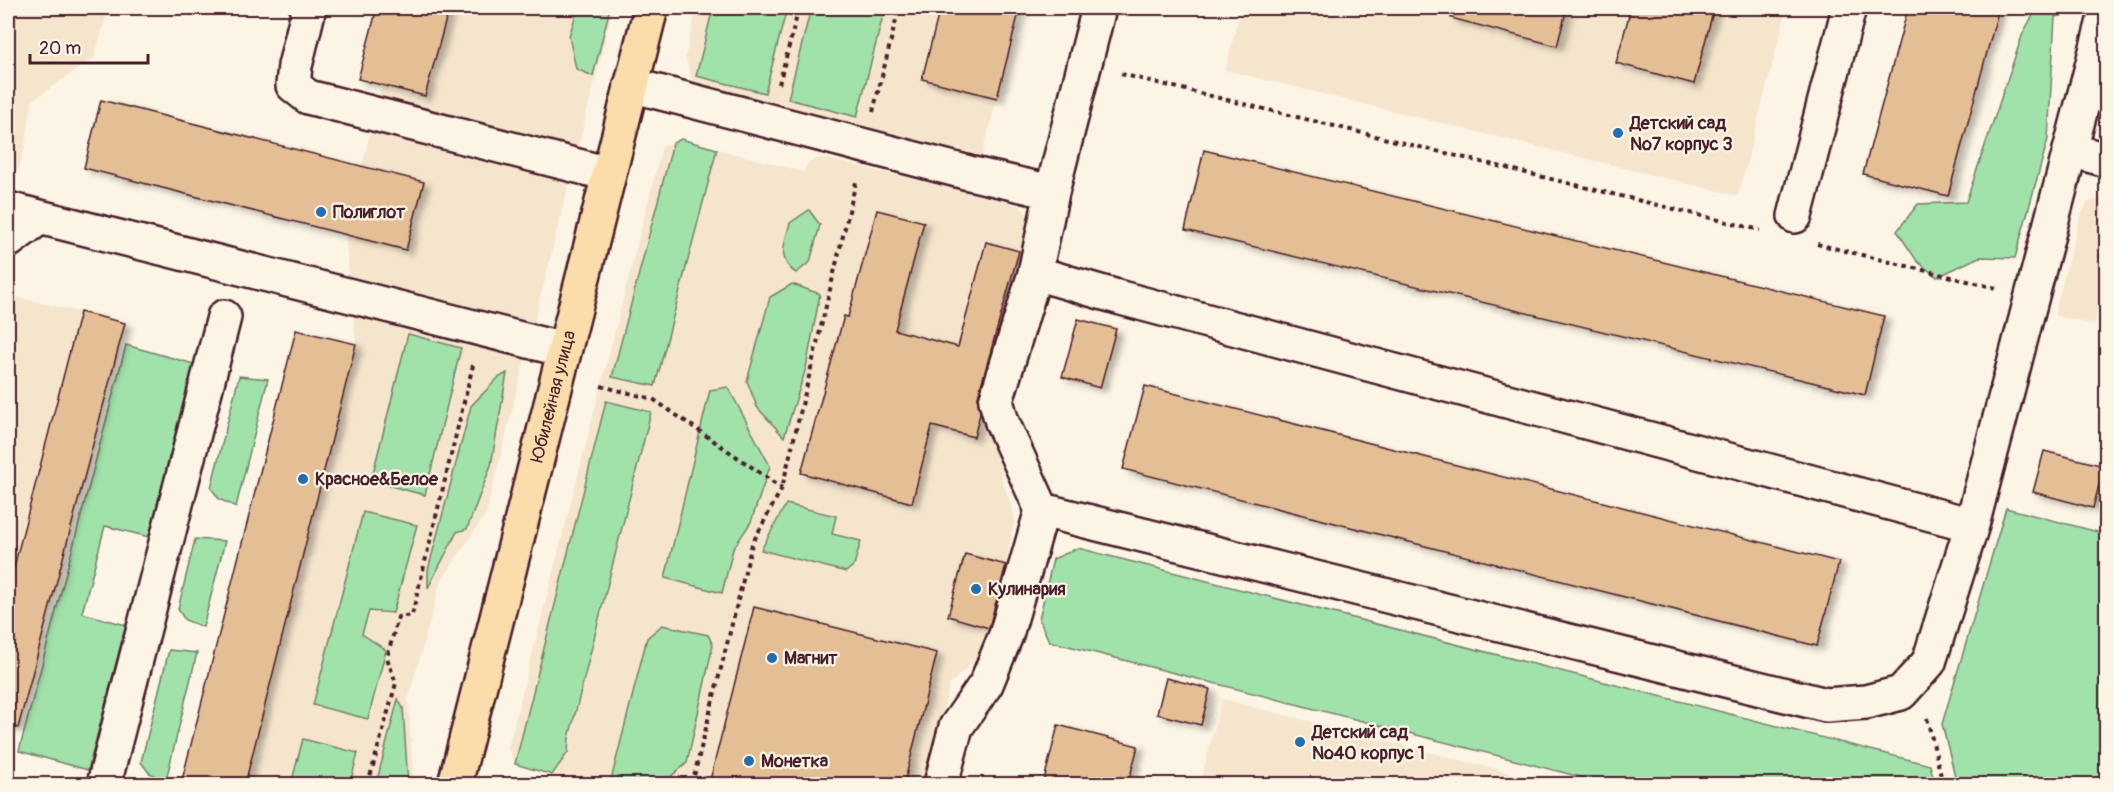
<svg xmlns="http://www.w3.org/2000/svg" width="2114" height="792" font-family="Pangolin,sans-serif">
<defs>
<filter id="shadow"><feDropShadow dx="6" dy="4" stdDeviation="3" flood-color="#0004"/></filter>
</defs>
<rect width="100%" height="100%" fill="#fcf5e5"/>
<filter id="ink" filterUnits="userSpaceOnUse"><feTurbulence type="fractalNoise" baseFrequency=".0167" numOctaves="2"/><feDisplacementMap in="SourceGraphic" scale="12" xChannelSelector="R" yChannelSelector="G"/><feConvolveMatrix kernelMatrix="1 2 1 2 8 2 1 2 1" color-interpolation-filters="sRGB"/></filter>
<g filter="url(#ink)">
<path fill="#f5e5cd" d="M 8,8 L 109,8 L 94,58 L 33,100 L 24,151 L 18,170 L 8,167 Z
M 449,8 L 613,8 L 486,514 L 441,581 L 408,700 L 414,784 L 245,784 L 356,344 L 345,235 L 382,85 L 425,96 Z
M 697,8 L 940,8 L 922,79 L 997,98 L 982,156 L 693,82 L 685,57 Z
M 1241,8 L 1787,8 L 1738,196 L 1225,70 Z
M 681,139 L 804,172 L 806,166 L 813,160 L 824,158 L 964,191 L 1020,206 L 1032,222 L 981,410 L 1001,447 L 1002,479 L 1015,518 L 1006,565 L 982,653 L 950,684 L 923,784 L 573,784 L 552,775 L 515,764 L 508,748 L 662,147 Z
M 2106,198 L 2106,275 L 2094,325 L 2054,315 L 2080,217 L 2088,202 Z
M 8,295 L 125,323 L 8,767 Z
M 1222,699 L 1554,784 L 1200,784 Z"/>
<path fill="#a1e1aa" stroke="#76806a" stroke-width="1.5" d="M 578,8 L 610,8 L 593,76 L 576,69 L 569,36 Z
M 713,8 L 787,8 L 765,93 L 696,76 Z
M 811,8 L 885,8 L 857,117 L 788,99 Z
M 2037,8 L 2078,8 L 2076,13 L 2055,17 L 2048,139 L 2015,258 L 1979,257 L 1937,277 L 1917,261 L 1897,231 L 1918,204 L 1966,202 L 2023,33 Z
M 681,139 L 717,149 L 655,386 L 612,377 L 673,143 Z
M 809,210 L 820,225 L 810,262 L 796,273 C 776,260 785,242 790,223 Z
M 792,284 L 820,294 L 806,368 L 784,437 L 757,407 L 747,381 L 770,297 Z
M 408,334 L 461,348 L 425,495 L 371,481 Z
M 126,345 L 194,364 L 149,537 L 105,526 L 82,613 L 126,625 L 88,770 L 19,751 Z
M 507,373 L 491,465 L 467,529 L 457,532 L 428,588 L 428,570 L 471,406 L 498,378 Z
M 239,376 L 268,379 L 236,507 L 219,499 L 211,488 Z
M 728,387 L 770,466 L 751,522 L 733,549 L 722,593 L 665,578 L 710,390 Z
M 606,401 L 651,412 L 569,738 L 568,752 L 552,775 L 515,764 Z
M 786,504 L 836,516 L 832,534 L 861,541 L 854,565 L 846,572 L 761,550 Z
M 2006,508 L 2106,534 L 2106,784 L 1957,784 L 1942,724 Z
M 363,512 L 417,525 L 393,613 L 369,611 L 362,634 L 386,650 L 368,719 L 313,705 Z
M 195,539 L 225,541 L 203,627 L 185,620 L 178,609 Z
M 1078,548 L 1930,765 L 1935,784 L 1608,784 L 1049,641 L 1039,619 L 1053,559 Z
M 662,625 L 708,635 L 713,645 L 687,763 L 664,782 L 649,782 L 648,784 L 610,784 L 647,638 Z
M 169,650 L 197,653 L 166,780 L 149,773 L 141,762 Z
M 398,699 L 403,708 L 408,784 L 376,784 Z
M 303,739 L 358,753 L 350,784 L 291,784 Z"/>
<path fill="#e4bf95" stroke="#4a1f2b" stroke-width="1.5" filter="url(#shadow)" d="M 377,8 L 449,8 L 425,96 L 358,79 Z
M 940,8 L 1020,8 L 997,98 L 922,79 Z
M 1452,8 L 1567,8 L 1557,46 L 1451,18 Z
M 1631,8 L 1714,8 L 1694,84 L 1616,63 Z
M 1908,8 L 1999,8 L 1948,196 L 1863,174 Z
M 101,100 L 424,182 L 406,250 L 84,168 Z
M 1204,150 L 1884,316 L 1865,395 L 1185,230 Z
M 877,210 L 924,222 L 895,330 L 958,347 L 986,242 L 1019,251 L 978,396 L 980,414 L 974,437 L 932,426 L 912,503 L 801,473 L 844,316 L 848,317 Z
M 80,312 L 125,323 L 18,728 L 8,726 L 8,590 Z
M 1078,319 L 1116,329 L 1100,388 L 1062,377 Z
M 296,330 L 356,344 L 245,784 L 181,784 Z
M 1145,386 L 1839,562 L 1817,646 L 1123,469 Z
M 2044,451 L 2104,466 L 2093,508 L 2033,492 Z
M 965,554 L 1006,565 L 989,628 L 948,616 Z
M 754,607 L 937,653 L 904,784 L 709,784 Z
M 1166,678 L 1210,689 L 1201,725 L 1157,714 Z
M 1058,725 L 1138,746 L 1128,784 L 1043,784 Z"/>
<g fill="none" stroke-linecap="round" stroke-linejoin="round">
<g stroke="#4a1f2b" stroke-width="38">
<path id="minor" d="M 309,8 L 295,66 L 293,85 L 308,97 L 609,174
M 631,85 L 969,173 L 1052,192
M 2071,150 L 2106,160
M 8,209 L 564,350
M 1795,216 L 1849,8
M 8,241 L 39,218
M 1035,273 L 1121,298 L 1972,525
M 1042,510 L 1826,705 L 1866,702 L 1901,693 L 1929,662 L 1972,525 L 2106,13
M 104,784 L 224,317
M 941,784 L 956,727 L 986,684 L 1006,635 L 1042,510 L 1002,422 L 996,401 L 1035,273 L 1052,192 L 1099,8"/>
</g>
<g stroke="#4a1f2b" stroke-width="38">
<g id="major">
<path id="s1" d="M 455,784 L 651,8"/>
</g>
</g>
<path stroke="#4a1f2b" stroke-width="4" stroke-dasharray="4.5 4.5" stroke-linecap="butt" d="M 1121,74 L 1760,230
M 779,84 L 799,8
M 873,112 L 899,8
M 1817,244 L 1996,288
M 601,386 L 653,399 L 782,488
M 1927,718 L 1943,784
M 368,784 L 396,683 L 387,658 L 398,617 L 412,615 L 473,365
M 692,784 L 752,544 L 782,488 L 856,182"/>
<use href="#minor" stroke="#fcf5e5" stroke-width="33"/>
<use href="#major" stroke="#fbddab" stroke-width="33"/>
</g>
</g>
<g fill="#1f6fb2" stroke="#fcf5e5" stroke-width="2">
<circle cx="1618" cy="133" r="6"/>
<circle cx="321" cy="212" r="6"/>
<circle cx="303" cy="479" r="6"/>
<circle cx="976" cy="589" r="6"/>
<circle cx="772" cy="658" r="6"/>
<circle cx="1300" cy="742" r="6"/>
<circle cx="749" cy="761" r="6"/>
</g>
<g text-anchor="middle" stroke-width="4.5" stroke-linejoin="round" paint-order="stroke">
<g font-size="18" font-weight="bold" fill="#4a1f2b" stroke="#fcf5e5" text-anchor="start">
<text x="1630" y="129">Детский сад<tspan x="1630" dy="21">№7 корпус 3</tspan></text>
<text x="333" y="218">Полиглот</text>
<text x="315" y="485">Красное&amp;Белое</text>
<text x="988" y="595">Кулинария</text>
<text x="784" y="664">Магнит</text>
<text x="1312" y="738">Детский сад<tspan x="1312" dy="21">№40 корпус 1</tspan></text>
<text x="761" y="767">Монетка</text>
</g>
<g font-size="18" fill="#4a1f2b" stroke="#fcf5e5">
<text dy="6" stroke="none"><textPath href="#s1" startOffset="400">Юбилейная улица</textPath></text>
</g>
</g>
<rect width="2114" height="792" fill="none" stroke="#fcf5e5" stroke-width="30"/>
<rect x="15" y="15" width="2084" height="762" fill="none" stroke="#4a1f2b" stroke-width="2" filter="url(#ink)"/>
<path d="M30 54v9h118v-9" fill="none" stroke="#4a1f2b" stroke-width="3"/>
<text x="39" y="54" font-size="18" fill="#4a1f2b" stroke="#fcf5e5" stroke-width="4.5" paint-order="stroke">20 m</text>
</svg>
